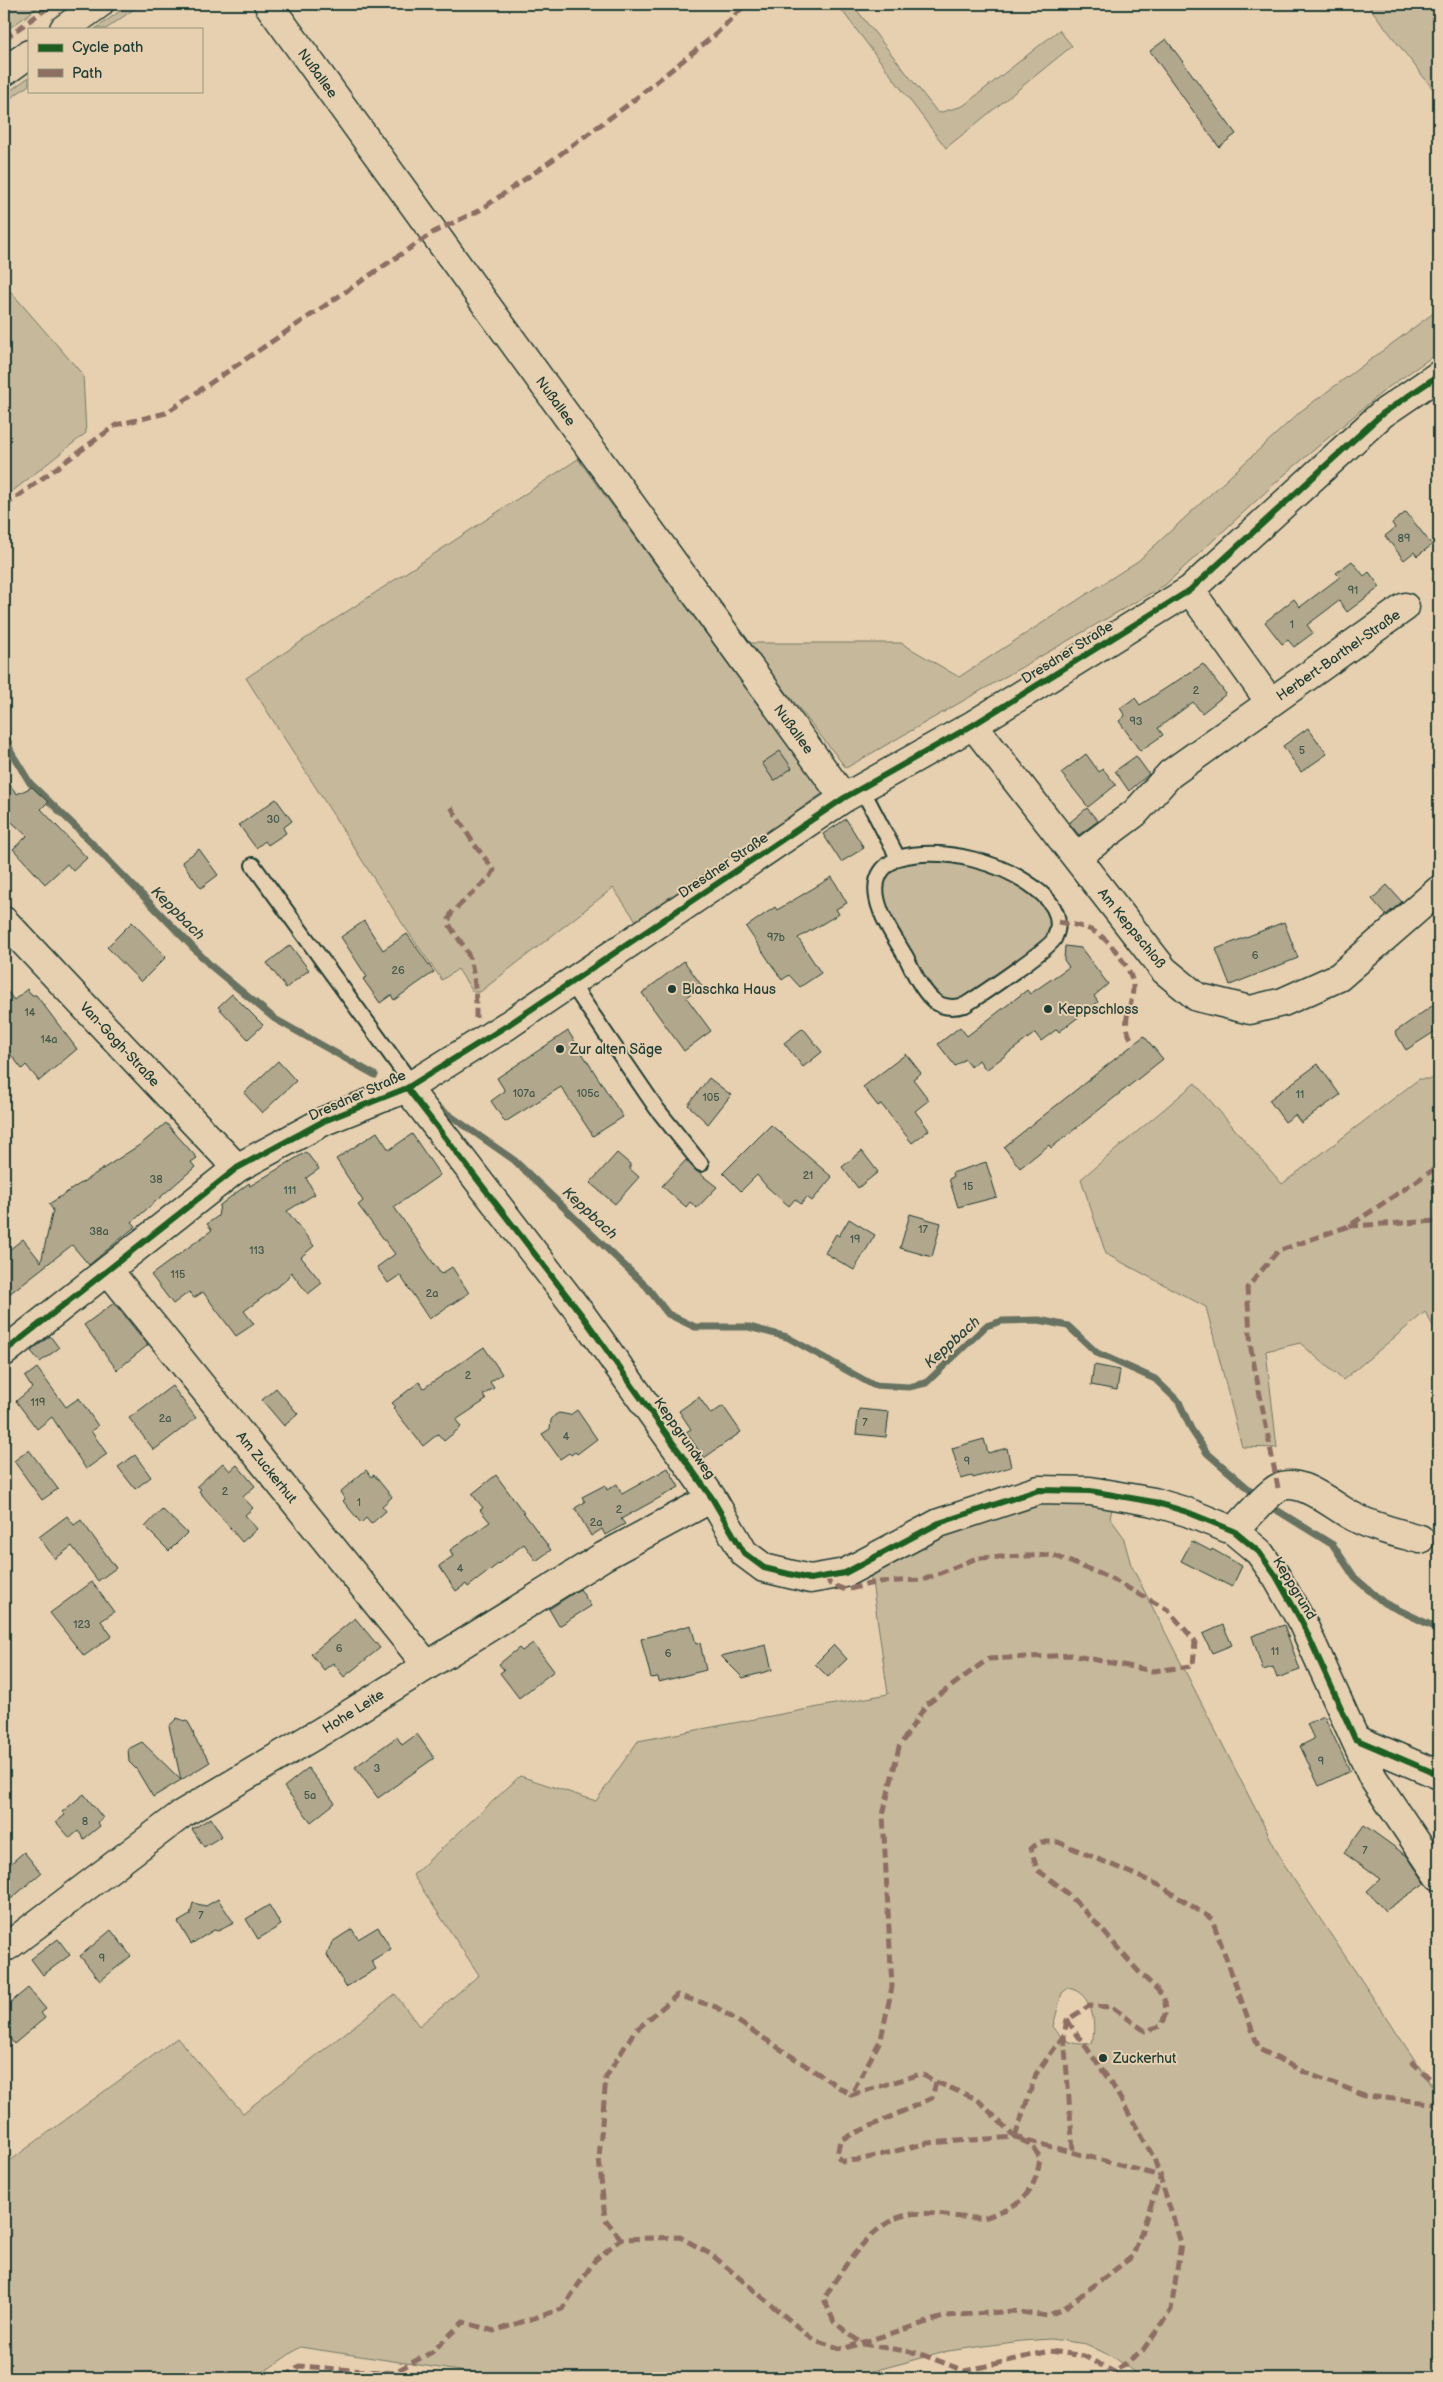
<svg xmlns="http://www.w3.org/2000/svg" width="1443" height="2382" font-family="'Balsamiq Sans',sans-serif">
<rect width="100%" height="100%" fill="#e7d0b0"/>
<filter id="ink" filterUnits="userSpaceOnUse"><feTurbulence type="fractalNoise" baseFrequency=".02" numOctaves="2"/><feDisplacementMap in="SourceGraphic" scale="10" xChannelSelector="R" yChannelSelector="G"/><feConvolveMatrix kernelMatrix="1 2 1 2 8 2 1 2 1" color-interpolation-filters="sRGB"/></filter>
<g filter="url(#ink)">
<path fill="#c6b89b" stroke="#727a68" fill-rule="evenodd" d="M 4,4 L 43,4 L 4,32 Z
M 130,4 L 141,4 L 106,29 L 95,29 Z
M 837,4 L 852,4 L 938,113 L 963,106 L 1059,30 L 1072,46 L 946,148 Z
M 1367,4 L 1439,4 L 1439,97 Z
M 29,77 L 29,85 L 4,103 L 4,95 Z
M 4,284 L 83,375 L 86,433 L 4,498 Z
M 1439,309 L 1439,352 L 1386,389 L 1283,476 L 1165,585 L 846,768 L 748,643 L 901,643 L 959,677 L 1138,561 L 1301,411 Z
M 578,459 L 823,793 L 637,922 L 613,888 L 480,992 L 473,992 L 458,969 L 442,980 L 404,926 L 246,678 Z
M 942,860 C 956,863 971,864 984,868 C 1008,876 1068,905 1046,937 C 1034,954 991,979 973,992 C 964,998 955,1003 944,999 C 927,992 918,965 909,950 C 897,930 864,882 897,866 C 910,859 928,861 942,860 Z
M 1419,1079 L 1439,1079 L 1439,1336 L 1425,1312 L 1343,1380 L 1300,1343 L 1266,1351 L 1277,1448 L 1242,1447 L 1206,1307 L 1106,1254 L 1081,1179 L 1195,1083 L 1282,1184 Z
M 1040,1499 L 1113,1505 L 1110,1518 L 1123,1536 L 1131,1565 L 1284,1865 L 1439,2096 L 1439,2378 L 1142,2378 L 1115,2358 L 1086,2344 L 1051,2339 L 1021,2341 L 948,2351 L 847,2378 L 471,2378 L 466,2372 L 300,2347 L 255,2378 L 4,2378 L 4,2165 L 177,2038 L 243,2113 L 395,1994 L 419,2026 L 479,1975 L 413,1875 L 520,1776 L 596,1801 L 638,1741 L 888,1694 L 872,1582 L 866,1569 L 893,1553 ZM 1068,1988 C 1092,1992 1097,2023 1092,2043 C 1073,2046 1063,2042 1053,2026 L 1062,1993 Z"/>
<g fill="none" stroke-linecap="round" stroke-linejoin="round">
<path stroke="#687261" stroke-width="7" d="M 4,727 L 11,752 L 30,783 L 78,829 L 211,966 L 275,1019 L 375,1075
M 435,1105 L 514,1160 L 647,1287 L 668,1314 L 695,1327 L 749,1327 L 787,1337 L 873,1385 L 909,1387 L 926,1383 L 986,1326 L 1002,1321 L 1039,1320 L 1068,1326 L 1097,1353 L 1155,1379 L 1179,1402 L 1191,1429 L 1207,1453 L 1258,1497
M 1267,1504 L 1333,1545 L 1355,1578 L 1384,1603 L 1439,1629"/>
</g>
<path fill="#b0a78d" stroke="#1f3d34" d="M 1166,39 L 1236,134 L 1219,147 L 1150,51 Z
M 1406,512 L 1432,545 L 1417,556 L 1414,552 L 1404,560 L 1385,536 L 1395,528 L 1392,523 Z
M 1352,561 L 1364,576 L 1369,572 L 1380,587 L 1347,612 L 1339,601 L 1307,625 L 1313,633 L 1294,647 L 1288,640 L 1282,644 L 1265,622 L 1294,599 L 1300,607 L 1340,577 L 1336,573 Z
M 1203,664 L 1226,694 L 1202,713 L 1193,702 L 1158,728 L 1163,735 L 1140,751 L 1119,721 L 1125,716 L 1120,708 L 1135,698 L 1140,705 Z
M 1308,728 L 1327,754 L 1301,772 L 1283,746 Z
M 780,751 L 792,768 L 774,781 L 762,763 Z
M 1086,754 L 1099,772 L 1103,769 L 1116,785 L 1088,807 L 1061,773 Z
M 1136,756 L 1149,774 L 1129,791 L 1115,771 Z
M 4,778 L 17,794 L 32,787 L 48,802 L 41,809 L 87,858 L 73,871 L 67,864 L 45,884 L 13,849 L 27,836 L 4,815 Z
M 276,799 L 292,821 L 283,828 L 286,833 L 268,845 L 265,841 L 256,848 L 239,825 Z
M 1087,808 L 1098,821 L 1079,835 L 1069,823 Z
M 846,819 L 864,848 L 841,862 L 823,834 Z
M 199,849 L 218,875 L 201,888 L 182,862 Z
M 832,877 L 847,903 L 836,909 L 839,914 L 798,938 L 821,973 L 800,987 L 789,975 L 782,980 L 746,927 L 775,907 L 777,910 Z
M 1387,885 L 1402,902 L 1386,915 L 1372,899 Z
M 364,921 L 383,950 L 407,934 L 434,972 L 394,1000 L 391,995 L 380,1003 L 363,979 L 367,977 L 341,937 Z
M 132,922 L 166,957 L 141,982 L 107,947 Z
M 1284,922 L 1298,958 L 1230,985 L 1216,949 Z
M 290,945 L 309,970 L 286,988 L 267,963 Z
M 1065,946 L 1081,948 L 1108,984 L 1094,996 L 1098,1002 L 1059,1032 L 1057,1029 L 1041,1041 L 1035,1033 L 986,1070 L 979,1060 L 971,1067 L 965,1059 L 955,1066 L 938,1044 L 960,1027 L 967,1036 L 1027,990 L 1030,994 L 1069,967 L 1064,960 Z
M 684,961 L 702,986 L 686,997 L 711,1031 L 684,1051 L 642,993 Z
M 4,988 L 14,1000 L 27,989 L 32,995 L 36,995 L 77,1049 L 39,1081 L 26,1065 L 22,1069 L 4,1046 Z
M 232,994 L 263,1025 L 248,1039 L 218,1007 Z
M 1439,1001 L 1439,1029 L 1406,1050 L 1395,1032 Z
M 803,1028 L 822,1052 L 803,1067 L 784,1043 Z
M 568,1031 L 623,1117 L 593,1136 L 561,1087 L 505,1122 L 491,1101 L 505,1091 L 497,1078 Z
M 1144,1036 L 1163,1059 L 1051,1148 L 1049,1145 L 1020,1168 L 1004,1147 Z
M 906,1054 L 921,1073 L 913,1079 L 929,1100 L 915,1111 L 929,1130 L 912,1143 L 881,1104 L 878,1106 L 863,1087 Z
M 278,1061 L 296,1081 L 262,1113 L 244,1093 Z
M 1318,1064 L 1340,1095 L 1301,1123 L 1295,1115 L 1285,1122 L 1269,1100 Z
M 709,1078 L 731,1095 L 708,1124 L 688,1105 Z
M 166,1123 L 197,1158 L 191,1162 L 195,1167 L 132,1222 L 136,1226 L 89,1265 L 72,1245 L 4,1298 L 4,1254 L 23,1239 L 41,1262 L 53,1210 L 49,1204 L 141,1144 Z
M 771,1125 L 832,1177 L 812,1201 L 807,1197 L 801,1204 L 795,1199 L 789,1206 L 767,1187 L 757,1175 L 741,1191 L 723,1173 Z
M 377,1132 L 389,1150 L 412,1134 L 440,1175 L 394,1207 L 441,1274 L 452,1267 L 469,1293 L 429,1319 L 400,1275 L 388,1283 L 377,1267 L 395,1254 L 358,1205 L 363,1201 L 336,1159 Z
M 862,1151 L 878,1172 L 858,1188 L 842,1167 Z
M 306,1152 L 319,1169 L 306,1178 L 315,1194 L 287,1211 L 314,1246 L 301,1257 L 322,1283 L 308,1294 L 291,1272 L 285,1281 L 244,1311 L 254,1324 L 236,1336 L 203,1292 L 194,1298 L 189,1292 L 173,1304 L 151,1275 L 212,1230 L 207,1224 L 218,1216 L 220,1205 L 249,1183 L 250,1186 Z
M 617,1153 L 630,1164 L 630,1169 L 639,1177 L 615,1204 L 590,1183 Z
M 686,1160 L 695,1170 L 717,1187 L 697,1208 L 690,1202 L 686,1207 L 662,1186 Z
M 986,1162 L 997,1197 L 958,1207 L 949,1179 L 953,1177 L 952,1173 Z
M 910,1214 L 941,1223 L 932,1257 L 900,1248 Z
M 849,1219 L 875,1235 L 854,1270 L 825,1253 L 836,1234 L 839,1236 Z
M 114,1303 L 148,1345 L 117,1370 L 84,1325 Z
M 50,1336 L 59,1348 L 40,1362 L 31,1351 Z
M 484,1347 L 502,1374 L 490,1382 L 494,1388 L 483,1395 L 486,1400 L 456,1420 L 461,1427 L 444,1441 L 438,1434 L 423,1446 L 393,1408 L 395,1406 L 392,1403 L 419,1382 L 424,1388 Z
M 1094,1365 L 1120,1370 L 1117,1390 L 1091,1385 Z
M 37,1368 L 66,1407 L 79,1398 L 98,1426 L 91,1431 L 107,1454 L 86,1469 L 52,1417 L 37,1429 L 16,1401 L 32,1388 L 25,1377 Z
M 172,1386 L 196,1418 L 154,1450 L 129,1418 Z
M 276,1388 L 298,1414 L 284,1426 L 262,1400 Z
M 699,1397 L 711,1414 L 723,1406 L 741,1432 L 704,1458 L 686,1432 L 691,1429 L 679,1411 Z
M 859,1409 L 889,1412 L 886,1437 L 856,1434 Z
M 577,1410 L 597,1439 L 577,1454 L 575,1452 L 571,1455 L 569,1453 L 560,1459 L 542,1434 L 550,1429 L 551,1420 L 555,1415 L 559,1413 L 570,1415 Z
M 984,1439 L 988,1453 L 1007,1448 L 1011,1467 L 973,1478 L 972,1476 L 961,1479 L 952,1448 Z
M 29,1450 L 58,1489 L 42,1500 L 14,1461 Z
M 135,1455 L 151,1477 L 135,1489 L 118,1467 Z
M 223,1463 L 230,1471 L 237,1465 L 255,1486 L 243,1497 L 253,1508 L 245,1515 L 257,1529 L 242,1542 L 199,1491 L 201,1489 L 197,1486 Z
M 668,1468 L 679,1487 L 621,1519 L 625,1524 L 605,1535 L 602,1529 L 591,1536 L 575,1508 L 585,1502 L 582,1497 L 605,1485 L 607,1490 L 617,1484 L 622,1494 Z
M 366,1470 L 371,1477 L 374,1475 L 392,1497 L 382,1506 L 386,1511 L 371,1524 L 366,1518 L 361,1523 L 343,1501 L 345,1499 L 340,1492 Z
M 496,1475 L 551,1550 L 536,1561 L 524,1544 L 468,1587 L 466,1584 L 456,1591 L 439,1566 L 453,1556 L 450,1550 L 490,1522 L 480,1510 L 483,1508 L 472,1494 Z
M 162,1509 L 187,1533 L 169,1551 L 145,1527 Z
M 67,1516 L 74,1525 L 81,1520 L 116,1568 L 98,1581 L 72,1546 L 55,1559 L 39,1537 Z
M 1192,1541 L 1211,1551 L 1212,1549 L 1242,1566 L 1232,1587 L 1181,1561 Z
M 92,1582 L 114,1612 L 101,1621 L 112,1636 L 84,1656 L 50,1613 Z
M 580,1589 L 591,1606 L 559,1626 L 549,1609 Z
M 355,1618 L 380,1648 L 344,1677 L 333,1663 L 324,1670 L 311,1654 Z
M 691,1625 L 696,1644 L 700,1643 L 706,1670 L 659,1682 L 658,1677 L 651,1678 L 641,1639 Z
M 1223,1625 L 1232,1645 L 1212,1653 L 1203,1634 Z
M 1284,1625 L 1300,1670 L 1277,1678 L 1273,1667 L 1263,1670 L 1252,1636 Z
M 533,1643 L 554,1671 L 519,1698 L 500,1673 L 504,1670 L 499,1664 L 519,1648 L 522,1651 Z
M 766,1645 L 772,1670 L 743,1678 L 721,1656 Z
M 834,1645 L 847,1659 L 828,1677 L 815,1664 Z
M 1324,1716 L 1350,1771 L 1319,1786 L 1300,1746 L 1314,1739 L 1307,1724 Z
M 177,1718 L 188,1722 L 193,1731 L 194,1737 L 210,1762 L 181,1780 L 169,1726 Z
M 417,1734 L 434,1758 L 378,1798 L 355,1767 L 397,1737 L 402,1745 Z
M 142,1742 L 181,1780 L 153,1797 L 137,1770 L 129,1762 L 128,1749 Z
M 308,1768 L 335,1803 L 311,1822 L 284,1787 Z
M 84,1794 L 103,1818 L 98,1822 L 100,1826 L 84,1839 L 78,1831 L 70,1838 L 56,1822 L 65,1815 L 62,1812 Z
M 211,1818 L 222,1836 L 204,1847 L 192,1829 Z
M 1364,1825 L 1407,1856 L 1425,1883 L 1385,1911 L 1367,1891 L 1380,1879 L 1344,1853 Z
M 24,1852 L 41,1873 L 4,1905 L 4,1869 Z
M 218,1899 L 234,1923 L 218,1931 L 214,1930 L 191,1944 L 178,1922 L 190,1915 L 193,1903 L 206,1906 Z
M 269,1905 L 281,1925 L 258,1939 L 246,1919 Z
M 378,1927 L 391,1949 L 371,1961 L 376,1969 L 346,1987 L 327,1955 L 332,1942 L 352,1929 L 358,1939 Z
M 111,1930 L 131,1956 L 100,1981 L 80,1956 Z
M 58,1939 L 70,1955 L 43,1975 L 31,1959 Z
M 28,1988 L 46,2009 L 41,2013 L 45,2018 L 14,2044 L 4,2031 L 4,2008 Z"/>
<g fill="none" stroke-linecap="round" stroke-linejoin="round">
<g stroke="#1f3d34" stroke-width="18">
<path id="service" d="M 862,789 L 898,858 C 853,880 889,928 906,957 C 913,971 921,989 933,1000 C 942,1008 954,1008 965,1005 C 979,996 1049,949 1054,939 C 1063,921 1055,905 1041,893 C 1005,862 943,846 898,858
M 253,865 L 412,1084
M 571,983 L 657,1109 L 701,1164"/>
</g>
<g stroke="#1f3d34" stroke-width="31">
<path id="minor" d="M 268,4 L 844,798
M 1190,590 L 1270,702
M 973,725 L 1164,970 L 1197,997 L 1250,1010 L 1283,1002 L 1339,977 L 1439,890
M 1076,857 L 1135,813 L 1170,774 L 1405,607
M 4,921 L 237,1168
M 407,1088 L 584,1318 L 712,1498 L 744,1553 L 764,1568 L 810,1579 L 845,1573 L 939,1523 L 1039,1490 L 1090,1491 L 1154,1502 L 1187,1512 L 1234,1531 L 1259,1552 L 1276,1576 L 1303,1624 L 1355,1739 L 1439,1775
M 108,1270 L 426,1664
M 4,1352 L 237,1168 L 324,1121 L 407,1088 L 508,1025 L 844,798 L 973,725 L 1190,590 L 1382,414 L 1439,375
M 1234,1531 C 1243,1522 1269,1492 1278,1488 C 1300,1475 1335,1508 1354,1517 C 1375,1528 1398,1533 1420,1539
M 1355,1739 L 1373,1778 L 1439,1876
M 8,1946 L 182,1814 L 322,1731 L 604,1556 L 712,1498"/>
</g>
<g stroke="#1f3d34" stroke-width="31">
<path id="secondary" d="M 64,29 L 99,4
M 4,72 L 29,54"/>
</g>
<use href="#service" stroke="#e7d0b0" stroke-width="14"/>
<use href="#minor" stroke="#e7d0b0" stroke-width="28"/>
<use href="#secondary" stroke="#e7d0b0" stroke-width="28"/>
<path stroke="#8d6e63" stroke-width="5" stroke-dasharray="10 5" stroke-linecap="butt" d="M 4,39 L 53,4
M 4,506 L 116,425 L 166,413 L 434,232 L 480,210 L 544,166 L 625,107 L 716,34 L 746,4
M 451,807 L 474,844 L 494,870 L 491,876 L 452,912 L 448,922 C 453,932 459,939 465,948 C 476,968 476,997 476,1018
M 1058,922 C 1071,924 1084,926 1095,932 C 1109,939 1134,971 1133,987 C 1133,1007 1120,1018 1131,1039
M 1349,1226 L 1439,1221
M 1278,1488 L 1251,1349 L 1247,1288 L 1278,1251 L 1349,1226 L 1439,1166
M 826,1576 L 830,1584 L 846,1590 L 877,1582 L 923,1580 L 977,1558 L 1053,1555 L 1108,1577 L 1168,1610 L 1195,1641 L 1193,1666 L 1153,1671 L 1071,1655 L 988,1659 L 926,1705 L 899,1747 L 883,1815 L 892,1987 L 881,2039 L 851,2095 L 921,2074 L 936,2082 L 932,2098 L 840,2140 L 837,2156 L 843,2161 L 859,2160 L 928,2143 L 1015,2137 L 1161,2176
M 1067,2020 L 1112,2084 L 1154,2158 L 1181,2243 L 1171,2310 L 1143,2350 L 1114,2372
M 1064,2035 L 1073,2151
M 1411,2061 L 1439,2087
M 936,2082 L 977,2099 L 1015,2137 L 1032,2145 L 1040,2158 C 1036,2186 1027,2202 999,2212 C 994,2214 987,2218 981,2218 C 949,2219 917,2204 887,2223 C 862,2239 839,2273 824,2299 L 834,2322 L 862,2344 L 918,2353 L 965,2371 L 1050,2351 L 1084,2356 L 1114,2372 L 1118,2378
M 1015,2137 L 1036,2074 L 1064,2035 L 1067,2020 L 1089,2006 L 1112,2007 L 1145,2031 L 1161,2026 C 1165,2017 1168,2007 1163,1997 C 1158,1988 1146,1980 1139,1972 C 1106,1936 1078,1897 1037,1870 L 1031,1848 L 1041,1842 L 1058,1842 L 1159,1885 L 1212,1919 L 1259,2049 L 1304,2072 L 1367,2096 L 1439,2104
M 621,2239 L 605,2219 L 599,2158 L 606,2077 L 634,2032 L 677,1995 L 716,2007 L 851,2095
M 284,2378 L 299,2366 L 393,2373 L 432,2352 L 463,2322 L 494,2331 L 562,2309 L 595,2260 L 621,2239 L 680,2237 L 712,2255 L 812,2339 L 842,2349 L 946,2316 L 1014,2311 L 1047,2316 L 1063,2309 L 1133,2256 L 1161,2176"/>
<g stroke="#e7d0b0" stroke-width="9">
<path id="cycleway" d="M 407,1088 L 584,1318 L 712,1498 L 744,1553 L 764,1568 L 810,1579 L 845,1573 L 939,1523 L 1039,1490 L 1090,1491 L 1154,1502 L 1187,1512 L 1234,1531 L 1259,1552 L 1276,1576 L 1303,1624 L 1355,1739 L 1439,1775
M 4,1352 L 237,1168 L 324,1121 L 407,1088 L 508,1025 L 844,798 L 973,725 L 1190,590 L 1382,414 L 1439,375"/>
</g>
<use href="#cycleway" stroke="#1b5e20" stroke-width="6"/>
</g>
</g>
<g fill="#1f3d34" stroke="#e7d0b0" stroke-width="2">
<circle cx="672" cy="989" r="5"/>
<circle cx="1048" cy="1009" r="5"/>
<circle cx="560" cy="1049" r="5"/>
<circle cx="1103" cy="2058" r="5"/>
</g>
<g text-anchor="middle" stroke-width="4" stroke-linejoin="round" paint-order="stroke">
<g font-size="11" fill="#43584a">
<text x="1404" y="542">89</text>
<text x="1353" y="594">91</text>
<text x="1292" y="628">1</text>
<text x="1196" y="694">2</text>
<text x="1136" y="725">93</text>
<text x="1302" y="754">5</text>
<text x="273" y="823">30</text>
<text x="776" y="941">97b</text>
<text x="1255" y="959">6</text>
<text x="398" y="974">26</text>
<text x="30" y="1016">14</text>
<text x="49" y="1043">14a</text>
<text x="524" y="1097">107a</text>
<text x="588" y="1097">105c</text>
<text x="1300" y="1098">11</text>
<text x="711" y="1101">105</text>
<text x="808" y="1179">21</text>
<text x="156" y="1183">38</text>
<text x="968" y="1190">15</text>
<text x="290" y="1194">111</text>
<text x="923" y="1233">17</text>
<text x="99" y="1235">38a</text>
<text x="855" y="1243">19</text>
<text x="257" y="1254">113</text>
<text x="178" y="1278">115</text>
<text x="432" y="1297">2a</text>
<text x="468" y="1379">2</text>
<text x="38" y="1406">119</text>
<text x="165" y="1422">2a</text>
<text x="865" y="1426">7</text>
<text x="566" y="1440">4</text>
<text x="967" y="1465">9</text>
<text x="225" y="1495">2</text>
<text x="359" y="1506">1</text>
<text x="619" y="1513">2</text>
<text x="596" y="1526">2a</text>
<text x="460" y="1572">4</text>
<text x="82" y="1628">123</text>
<text x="339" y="1652">6</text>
<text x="1275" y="1655">11</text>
<text x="668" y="1657">6</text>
<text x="1321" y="1765">9</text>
<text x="377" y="1772">3</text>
<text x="310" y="1799">5a</text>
<text x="85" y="1825">8</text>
<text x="1365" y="1854">7</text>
<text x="201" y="1919">7</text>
<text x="102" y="1962">9</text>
</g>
<g font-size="14" fill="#1f3d34" stroke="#e7d0b0">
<text transform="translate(318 73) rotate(54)" y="5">Nußallee</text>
<text transform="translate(556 401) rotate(54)" y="5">Nußallee</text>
<text transform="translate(1067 652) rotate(-32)" y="5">Dresdner Straße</text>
<text transform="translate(1338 655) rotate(-35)" y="5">Herbert-Barthel-Straße</text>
<text transform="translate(794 729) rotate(54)" y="5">Nußallee</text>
<text transform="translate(723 865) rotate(-34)" y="5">Dresdner Straße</text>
<text transform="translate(1132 928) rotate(51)" y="5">Am Keppschloß</text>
<text transform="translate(120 1044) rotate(47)" y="5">Van-Gogh-Straße</text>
<text transform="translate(357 1095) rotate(-24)" y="5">Dresdner Straße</text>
<text transform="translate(685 1438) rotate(55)" y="5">Keppgrundweg</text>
<text transform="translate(267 1467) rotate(51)" y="5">Am Zuckerhut</text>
<text transform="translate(1295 1588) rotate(59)" y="5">Keppgrund</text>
<text transform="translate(353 1711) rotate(-32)" y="5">Hohe Leite</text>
</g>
<g font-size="14" fill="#1f3d34" stroke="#e7d0b0" text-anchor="start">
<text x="682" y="994">Blaschka Haus</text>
<text x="1058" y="1014">Keppschloss</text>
<text x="570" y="1054">Zur alten Säge</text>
<text x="1113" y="2063">Zuckerhut</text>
</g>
<g font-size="15" font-style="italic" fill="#2b463c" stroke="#e7d0b0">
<text transform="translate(178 913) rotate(45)" y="5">Keppbach</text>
<text transform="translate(590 1213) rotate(43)" y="5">Keppbach</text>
<text transform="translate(952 1342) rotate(-42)" y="5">Keppbach</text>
</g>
</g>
<rect width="1443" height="2382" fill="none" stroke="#e7d0b0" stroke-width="20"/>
<rect x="10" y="10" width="1423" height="2362" fill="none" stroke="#1f3d34" stroke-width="2" filter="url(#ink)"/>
<rect x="28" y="28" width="175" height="65" fill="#e7d0b0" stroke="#97957e"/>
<rect x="38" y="44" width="25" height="8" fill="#1b5e20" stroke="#97957e"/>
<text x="72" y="52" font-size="15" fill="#1f3d34">Cycle path</text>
<rect x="38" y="69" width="25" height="8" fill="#8d6e63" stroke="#97957e"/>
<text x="72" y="78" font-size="15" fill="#1f3d34">Path</text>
</svg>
